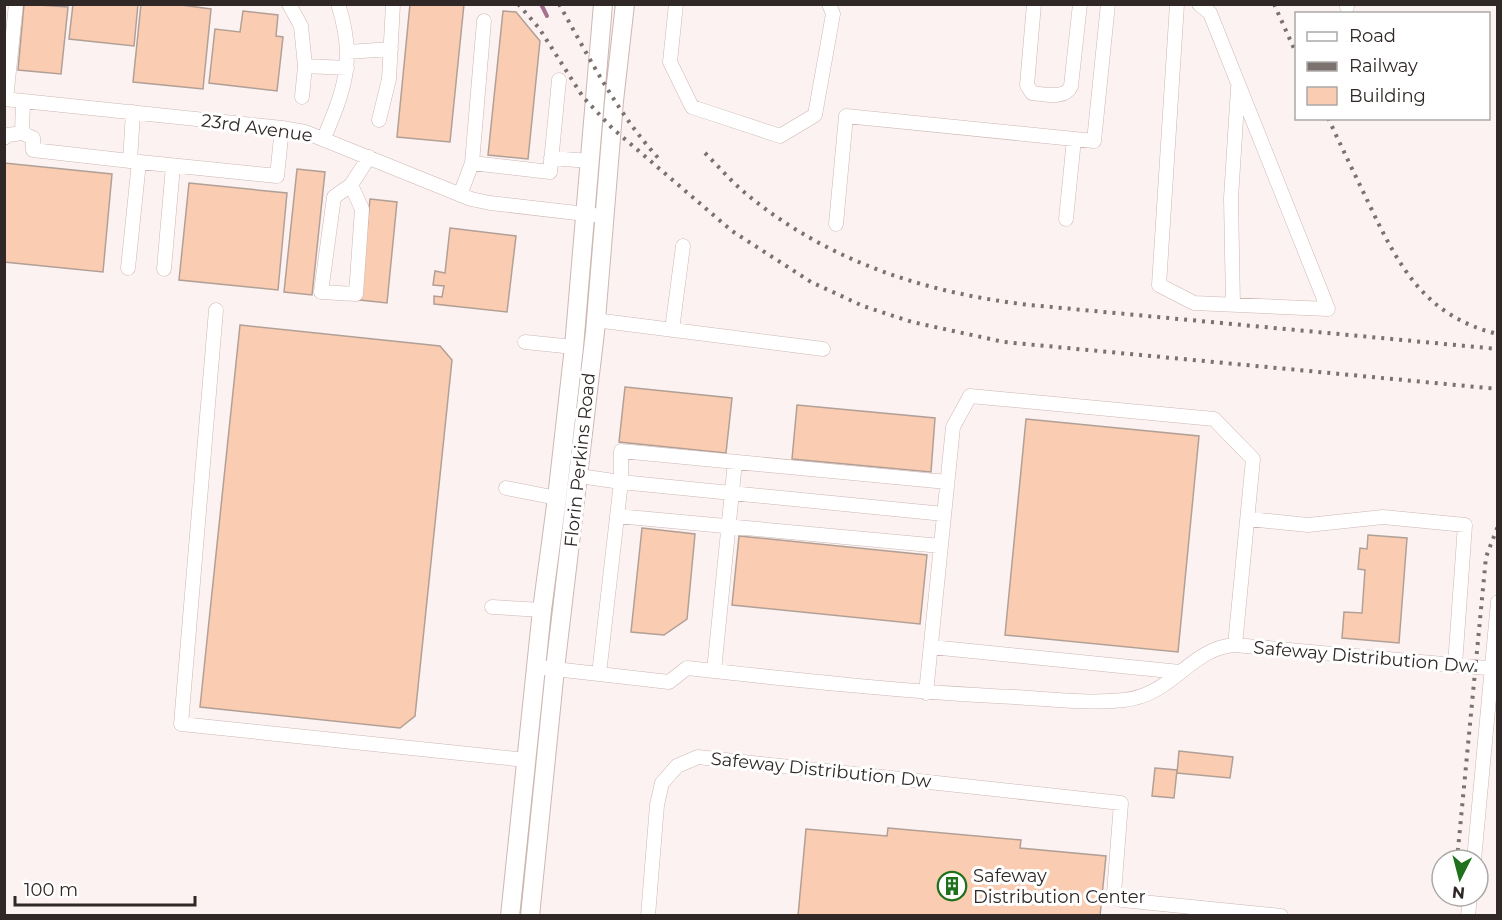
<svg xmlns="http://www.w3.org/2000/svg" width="1502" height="920" font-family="Montserrat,sans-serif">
<rect width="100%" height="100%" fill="#fcf2f1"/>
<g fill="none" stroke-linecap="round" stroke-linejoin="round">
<path stroke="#a6708e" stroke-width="4" d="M 541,4 L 547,16"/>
</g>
<path fill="#faccb1" stroke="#b2a096" stroke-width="1.5" d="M 24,4 L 68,7 L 61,74 L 18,70 Z
M 73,4 L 138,4 L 134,46 L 69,39 Z
M 141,4 L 174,4 L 211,9 L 203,89 L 133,82 Z
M 410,4 L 464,4 L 450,142 L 397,137 Z
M 243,11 L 278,15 L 276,36 L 283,37 L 277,91 L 209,83 L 215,29 L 240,32 Z
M 503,11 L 516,12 L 540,41 L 528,159 L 488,155 Z
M 4,163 L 112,174 L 103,272 L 4,262 Z
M 297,169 L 325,172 L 312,295 L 284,292 Z
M 189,183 L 287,193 L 278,290 L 179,280 Z
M 370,199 L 397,202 L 387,303 L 360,300 Z
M 450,228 L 516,236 L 507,312 L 434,304 L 434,296 L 442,297 L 444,286 L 433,285 L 435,271 L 445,273 Z
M 240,325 L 440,346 L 452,360 L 415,716 L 400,728 L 200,707 Z
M 625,387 L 732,398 L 726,453 L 619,442 Z
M 797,405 L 935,418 L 931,472 L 792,459 Z
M 1026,419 L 1199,436 L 1178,652 L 1005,635 Z
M 642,528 L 695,534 L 687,619 L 664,635 L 631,632 Z
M 1368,535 L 1407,538 L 1399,643 L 1342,638 L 1344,612 L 1362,613 L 1365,570 L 1358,569 L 1360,548 L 1367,549 Z
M 739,536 L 927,555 L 920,624 L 732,605 Z
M 1179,751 L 1233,757 L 1230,778 L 1177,773 Z
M 1155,768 L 1177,770 L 1174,798 L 1152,796 Z
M 888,828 L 1021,840 L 1020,848 L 1106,856 L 1100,916 L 798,916 L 806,829 L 887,836 Z"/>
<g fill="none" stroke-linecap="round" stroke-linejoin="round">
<g stroke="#cdb7b3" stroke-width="15">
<path id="minor" d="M 289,4 L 301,26 L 305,66 L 302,97
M 676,4 L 670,62 L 692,107 L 780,136 L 815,115 L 833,14 L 829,4
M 1034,4 L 1027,85 L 1032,93 C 1044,94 1065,100 1071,86 L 1080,4
M 1177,4 L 1159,285 L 1194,303 L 1328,309 L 1210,13 L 1199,4
M 1347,7 L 1347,4
M 348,52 L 391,49
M 305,66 L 347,68
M 4,99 L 282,128 L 305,132 L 471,199 L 490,203 L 594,215
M 6,99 L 16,4
M 23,101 L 22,133 L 33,138 L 33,150 L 130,161 L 133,112
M 379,120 L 389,79 L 393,4
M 4,138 L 8,135 L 22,133
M 324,138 C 345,88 356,59 338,4
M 551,158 L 590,161
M 130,161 L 277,176 L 282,128
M 472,163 L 550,172 L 559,80
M 351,185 L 362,209 L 356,294 L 321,292 L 334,197 L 351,185 L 369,157
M 460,195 L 472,163 L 484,21
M 1066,219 L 1074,139
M 836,224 L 846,116 L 1094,141 L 1108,4
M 128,268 L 139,162
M 164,269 L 173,166
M 1233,305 L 1231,198 L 1238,88
M 216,310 L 181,724 L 526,760
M 595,320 L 823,349
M 672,330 L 683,246
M 525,342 L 574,347
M 579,476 L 621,482 L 599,674 L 669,682 L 687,668 C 796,680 905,692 1014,697 C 1050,699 1088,704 1124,700 C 1173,695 1190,648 1235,645 L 1253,459 L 1214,419 L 970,396 L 953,427 L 926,693
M 506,488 L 557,498
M 944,514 L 621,482 L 621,451 L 947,482
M 617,516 L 941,546
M 1249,519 L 1308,525 L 1383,517 L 1465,525 L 1455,665
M 492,607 L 542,610
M 1235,645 L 1498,669
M 931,647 L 1180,672
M 537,667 L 599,674
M 714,671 L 735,462
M 1474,860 L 1498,602
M 648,916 L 657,805 L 662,783 L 677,766 L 698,757 L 1121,803 L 1114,893 L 1116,898 L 1122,900 L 1281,916
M 1468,916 L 1470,896"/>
</g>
<g stroke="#cdb7b3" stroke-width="20">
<path id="major" d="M 510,916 L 542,610 L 557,498 L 574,347 L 603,4
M 530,916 L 555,669 L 595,332 L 614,101 L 625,4"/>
</g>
<use href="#minor" stroke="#fff" stroke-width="14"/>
<use href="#major" stroke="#fff" stroke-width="18"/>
<path stroke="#7b7270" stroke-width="4" stroke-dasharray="3 6" stroke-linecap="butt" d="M 518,4 L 539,28 L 583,97 L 612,128 L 732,231 L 811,282 L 863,306 L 912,322 L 1004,342 L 1498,389
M 559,4 C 590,59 618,115 661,161
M 1274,4 L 1296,53
M 1328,118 C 1342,148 1356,177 1370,206 C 1399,267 1426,317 1498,334
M 705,153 C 718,166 730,180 744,192 C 826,261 925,293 1030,305 L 1498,349
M 1457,860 L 1486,557 L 1498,526"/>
</g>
<defs>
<g id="building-ring" transform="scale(1.5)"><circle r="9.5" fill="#fff" stroke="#1f721b" stroke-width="1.5"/><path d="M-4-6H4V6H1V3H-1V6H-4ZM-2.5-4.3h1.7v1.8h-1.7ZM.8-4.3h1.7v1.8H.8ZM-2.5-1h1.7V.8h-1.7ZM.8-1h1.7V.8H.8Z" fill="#1f721b"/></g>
</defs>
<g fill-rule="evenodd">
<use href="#building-ring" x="952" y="886"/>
</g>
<g text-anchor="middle" stroke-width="6" stroke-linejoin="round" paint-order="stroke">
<g font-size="18" fill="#302826" stroke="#fff">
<text transform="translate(257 128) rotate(8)" y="6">23rd Avenue</text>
<text transform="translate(580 460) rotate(-84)" y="6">Florin Perkins Road</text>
<text transform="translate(1364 657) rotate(5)" y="6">Safeway Distribution Dw</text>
<text transform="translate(821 770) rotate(6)" y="6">Safeway Distribution Dw</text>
</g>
<g font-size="18" fill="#302826" stroke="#fff" text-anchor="start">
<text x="973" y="882">Safeway<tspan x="973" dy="21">Distribution Center</tspan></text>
</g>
</g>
<rect width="1502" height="920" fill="none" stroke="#302826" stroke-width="12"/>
<rect x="1295" y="12" width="195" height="108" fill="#ffffff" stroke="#aca9a8" stroke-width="1.5"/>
<rect x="1307" y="32" width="30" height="9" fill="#ffffff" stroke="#aca9a8" stroke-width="1.5"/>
<text x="1349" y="42" font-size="18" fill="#302826">Road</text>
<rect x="1307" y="62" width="30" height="9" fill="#7b7270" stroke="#aca9a8" stroke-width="1.5"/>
<text x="1349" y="72" font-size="18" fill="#302826">Railway</text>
<rect x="1307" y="87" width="30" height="18" fill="#faccb1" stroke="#aca9a8" stroke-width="1.5"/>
<text x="1349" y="102" font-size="18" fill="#302826">Building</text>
<g transform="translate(1460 878) rotate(186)"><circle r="28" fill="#ffffff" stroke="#aca9a8" stroke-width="1.5"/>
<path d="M0-4.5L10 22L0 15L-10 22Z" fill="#1f721b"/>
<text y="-9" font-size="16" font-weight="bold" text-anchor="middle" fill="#302826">N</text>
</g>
<path d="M15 896v9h180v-9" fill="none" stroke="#302826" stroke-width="3"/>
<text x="24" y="896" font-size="18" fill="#302826" stroke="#ffffff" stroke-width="4.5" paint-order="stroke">100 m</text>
</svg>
